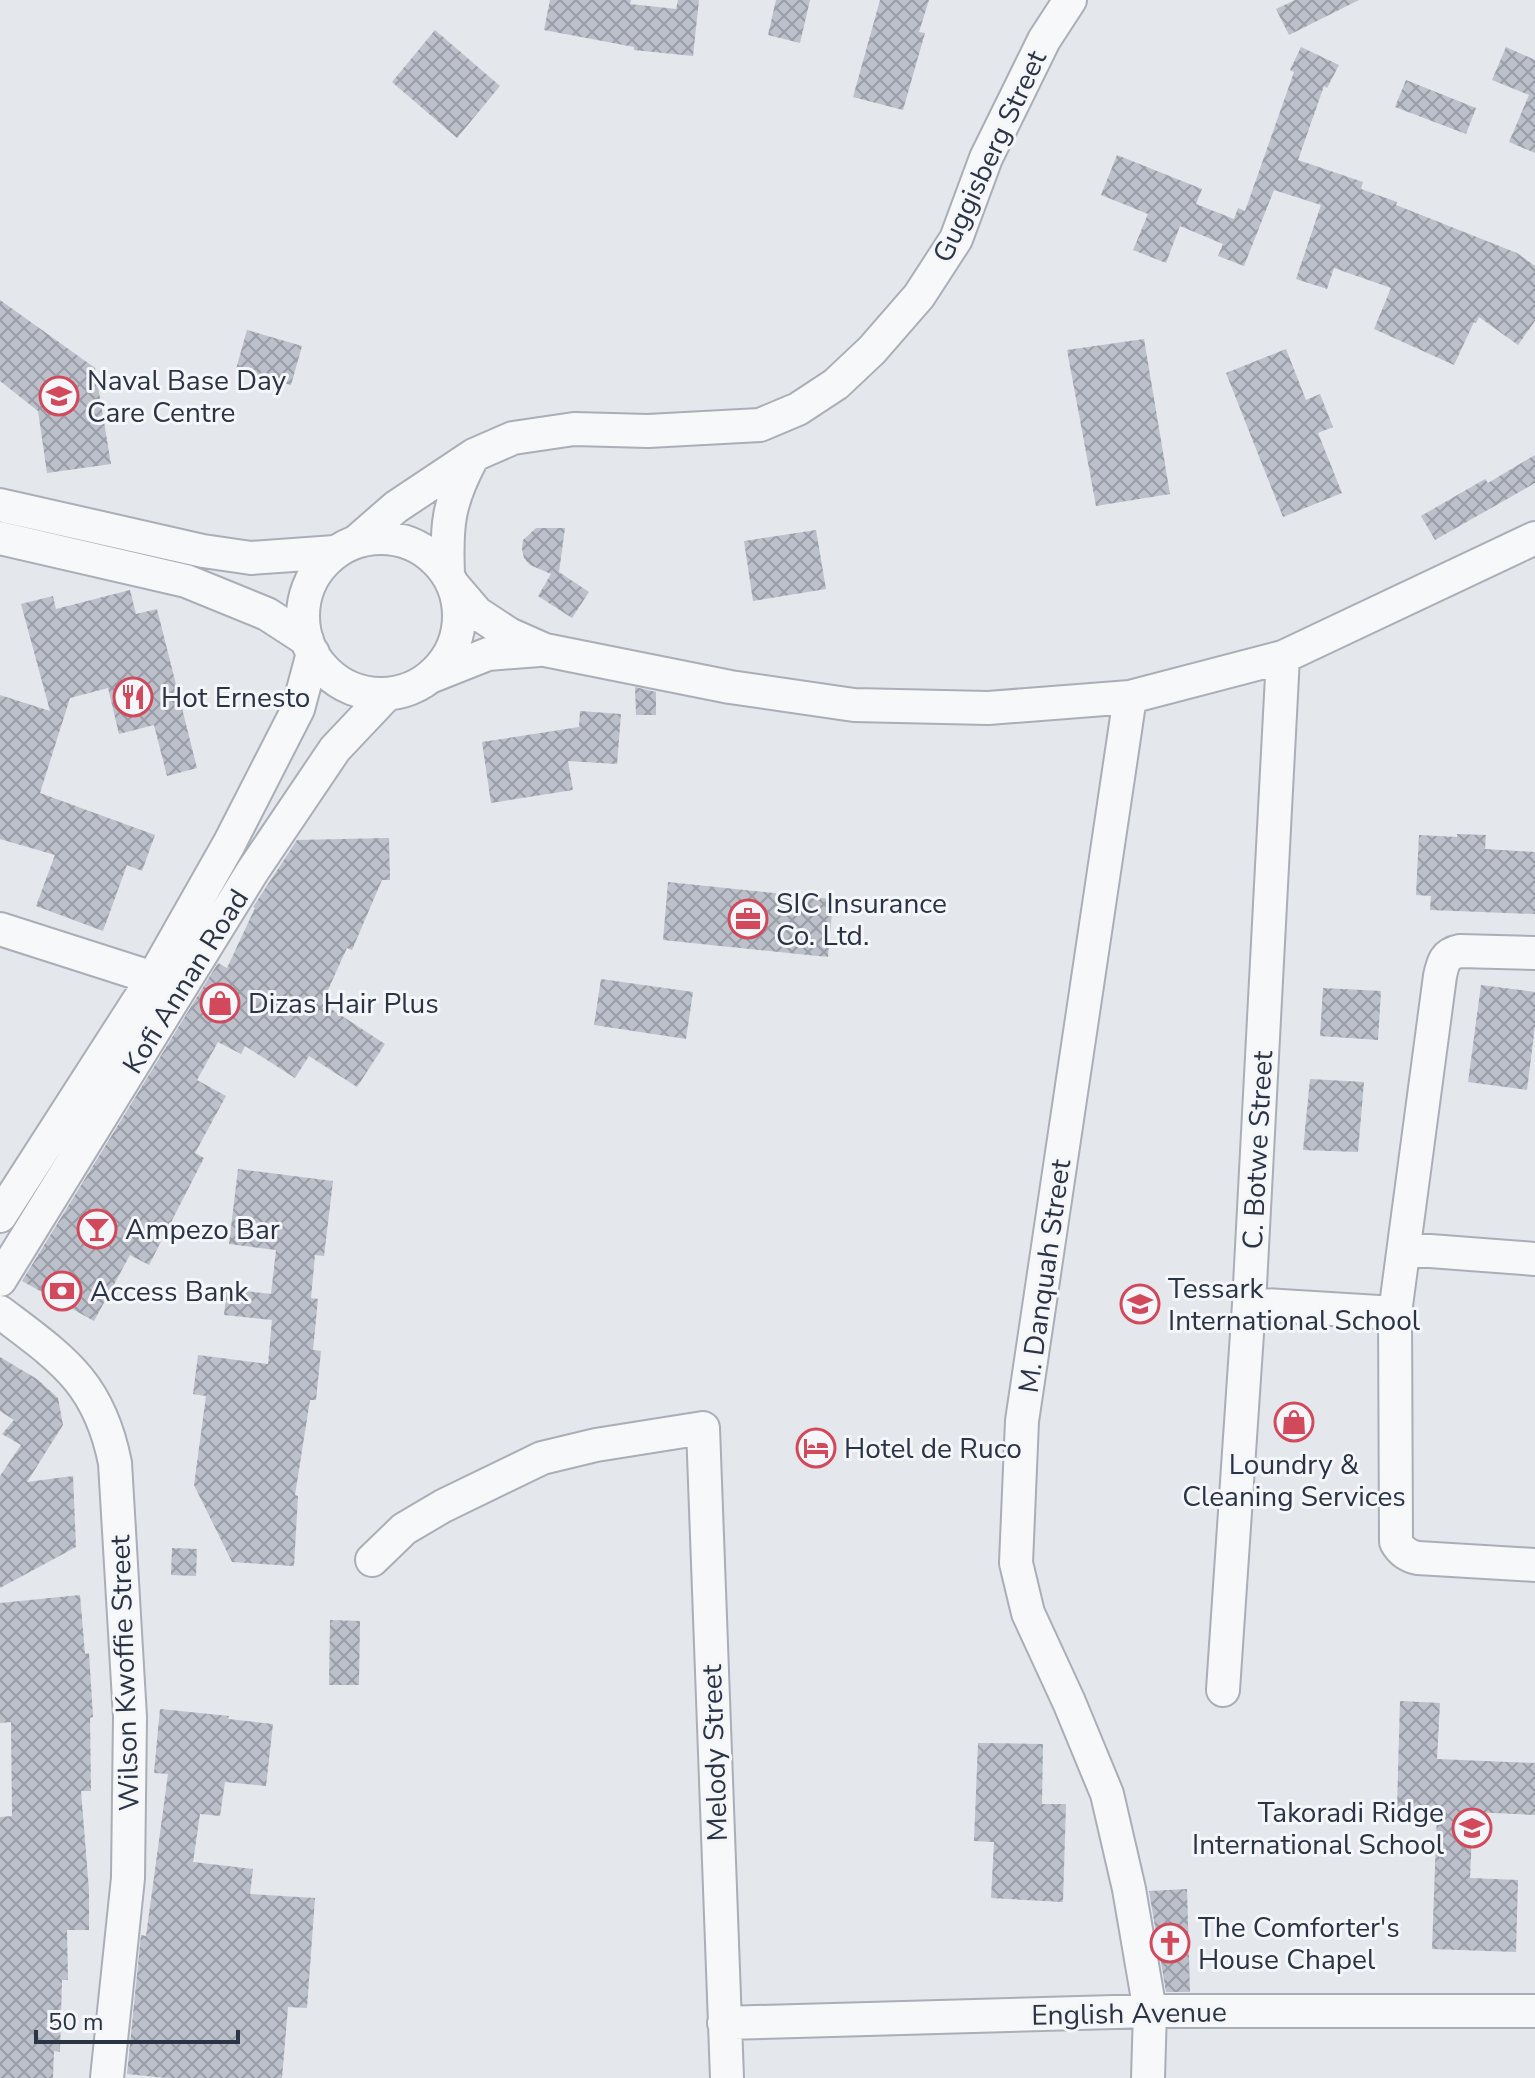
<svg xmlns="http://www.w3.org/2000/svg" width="1535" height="2078" font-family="'Nunito Sans',sans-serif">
<defs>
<pattern id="building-cross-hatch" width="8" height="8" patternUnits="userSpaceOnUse" patternTransform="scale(2)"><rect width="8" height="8" fill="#bbc0ca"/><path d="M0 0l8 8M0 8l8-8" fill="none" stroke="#989da6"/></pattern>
</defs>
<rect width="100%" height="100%" fill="#e4e7ec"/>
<path fill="url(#building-cross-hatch)" d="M 550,0 L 631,0 L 630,4 L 676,9 L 678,0 L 699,0 L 693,56 L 634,50 L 634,47 L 544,30 Z
M 776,0 L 810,0 L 800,43 L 768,35 Z
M 880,0 L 929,0 L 919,32 L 925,33 L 903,110 L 853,97 Z
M 1295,0 L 1359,0 L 1289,35 L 1276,9 Z
M 435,30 L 500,86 L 457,138 L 392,82 Z
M 1301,47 L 1339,65 L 1327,88 L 1324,86 L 1298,160 L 1363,182 L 1361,189 L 1397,202 L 1396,205 L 1517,253 L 1535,266 L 1535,321 L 1518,345 L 1479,317 L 1476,323 L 1474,322 L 1454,365 L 1374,329 L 1391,288 L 1334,268 L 1327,289 L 1296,279 L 1321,205 L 1274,190 L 1244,266 L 1218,256 L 1223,244 L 1180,226 L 1166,263 L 1133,250 L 1148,214 L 1101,195 L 1117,155 L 1202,189 L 1196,204 L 1234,219 L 1238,208 L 1245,211 L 1294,72 L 1290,70 Z
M 1506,47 L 1535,60 L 1535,153 L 1509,142 L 1529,95 L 1492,80 Z
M 1406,80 L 1476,108 L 1466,134 L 1395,107 Z
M 0,300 L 95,368 L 111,464 L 47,473 L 38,411 L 0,381 Z
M 247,330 L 302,346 L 291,385 L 236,369 Z
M 1144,339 L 1170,494 L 1096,506 L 1067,350 Z
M 1286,349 L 1306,400 L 1320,394 L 1333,427 L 1318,433 L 1342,493 L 1283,517 L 1226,373 Z
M 1535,455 L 1535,483 L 1435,540 L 1421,516 L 1485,479 L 1488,483 Z
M 536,528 L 565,528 L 559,572 L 589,592 L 572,618 L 538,596 L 551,574 L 530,565 L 524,558 L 522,549 L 523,540 Z
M 816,530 L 826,589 L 753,601 L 744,541 Z
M 130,590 L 136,614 L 157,609 L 197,768 L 167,776 L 154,725 L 119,734 L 108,688 L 70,698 L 40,793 L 155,835 L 142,871 L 127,865 L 103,931 L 36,906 L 55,855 L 0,839 L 0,695 L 50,711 L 21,604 L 53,596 L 56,609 Z
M 635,687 L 656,692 L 656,715 L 636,715 Z
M 580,711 L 621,714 L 617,764 L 568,761 L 573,790 L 491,803 L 482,742 L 579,727 Z
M 1457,834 L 1486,835 L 1485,849 L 1535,852 L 1535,914 L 1430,910 L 1431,896 L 1416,895 L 1419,835 L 1457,837 Z
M 389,838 L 390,880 L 382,880 L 352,950 L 347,948 L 322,1003 L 385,1044 L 357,1087 L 309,1056 L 295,1078 L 245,1046 L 241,1054 L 218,1042 L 197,1080 L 226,1096 L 195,1153 L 204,1158 L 149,1265 L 130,1255 L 94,1321 L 22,1281 L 218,963 L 227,968 L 255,908 L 253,907 L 297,840 Z
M 668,882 L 833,899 L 828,957 L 663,940 Z
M 601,979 L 693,992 L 686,1039 L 594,1025 Z
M 1481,985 L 1535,992 L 1535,1026 L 1527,1090 L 1468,1082 Z
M 1323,988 L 1381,991 L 1378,1040 L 1320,1036 Z
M 1310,1079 L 1364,1082 L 1358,1152 L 1303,1150 Z
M 238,1169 L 333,1181 L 324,1256 L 315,1255 L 311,1298 L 318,1299 L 313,1350 L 321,1351 L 316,1400 L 310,1400 L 295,1495 L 298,1496 L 294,1566 L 232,1562 L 194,1485 L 206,1396 L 193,1394 L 198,1355 L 268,1364 L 272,1320 L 224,1315 L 227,1289 L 271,1294 L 276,1250 L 229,1244 Z
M 0,1357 L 37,1379 L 58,1398 L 63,1425 L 27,1482 L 73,1476 L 76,1547 L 0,1588 L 0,1476 L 21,1445 L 2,1434 L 14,1420 L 0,1411 Z
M 172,1548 L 197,1549 L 196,1576 L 171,1575 Z
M 80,1595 L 85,1654 L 89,1653 L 93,1717 L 90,1718 L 91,1791 L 81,1791 L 89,1890 L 89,1930 L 67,1930 L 68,1980 L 62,1980 L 60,2052 L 54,2051 L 53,2078 L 0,2078 L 0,1817 L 12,1816 L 11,1722 L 0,1723 L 0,1603 Z
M 330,1620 L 360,1621 L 359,1685 L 329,1685 Z
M 1400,1701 L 1440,1703 L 1437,1759 L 1535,1763 L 1535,1815 L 1473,1812 L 1470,1878 L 1518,1880 L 1516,1952 L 1432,1949 L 1437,1811 L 1397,1809 Z
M 160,1709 L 229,1716 L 228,1719 L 273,1724 L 266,1786 L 225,1782 L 220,1816 L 200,1814 L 193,1862 L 253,1869 L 250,1894 L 315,1898 L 307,2008 L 288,2007 L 282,2078 L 166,2078 L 127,2074 L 141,1935 L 146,1936 L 168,1774 L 154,1773 Z
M 978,1743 L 1043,1744 L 1042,1804 L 1066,1804 L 1063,1902 L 991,1898 L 994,1842 L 974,1841 Z
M 1187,1889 L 1190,1992 L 1166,1992 L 1149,1891 Z"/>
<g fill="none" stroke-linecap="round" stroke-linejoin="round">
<g stroke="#a9aeb7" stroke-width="36">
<path id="minor" d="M 0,505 L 203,551 L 251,558 L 335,552
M 0,538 L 186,581 L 267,614 L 307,640
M303 616a78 78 0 1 1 156 0a78 78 0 1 1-156 0Z
M 357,541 L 396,507 L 474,455 L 513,438 L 574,429 L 648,431 L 760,425 L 798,409 L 836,384 L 872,350 L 919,296 L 956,239 L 986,158 L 1044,40 L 1070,0
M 448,575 C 446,525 448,503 472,458
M 453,585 L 477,613 L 509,634 L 545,650 L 730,687 L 854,705 L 988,708 L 1130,697 L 1283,657 L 1535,538
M 430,677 L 488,654 L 539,650
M 1130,697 L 1022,1421 L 1016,1563 L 1028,1613 L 1069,1702 L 1107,1794 L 1129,1889 L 1150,2011 L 1148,2078
M 0,929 L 153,978
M 1535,953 L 1460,951 C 1445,954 1443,962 1440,976 L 1395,1313 L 1396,1542 C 1401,1551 1407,1556 1418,1558 L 1535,1565
M 0,1216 L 153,978 L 229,844 L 298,709 L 313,653
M 1404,1249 L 1535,1259
M 0,1280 L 252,872 L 335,749 L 387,694
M 1249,1304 L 1395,1313
M 0,1312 C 62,1359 99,1382 115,1463 L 130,1717 L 128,1878 L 107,2078
M 372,1560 L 404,1529 L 443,1506 L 542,1458 L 596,1445 L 703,1428 L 727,2078
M 1223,1690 L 1249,1304 L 1283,657
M 724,2023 L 1150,2011 L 1535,2011"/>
</g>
<use href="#minor" stroke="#f7f8fa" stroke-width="32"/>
</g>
<defs>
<g id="school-ring" transform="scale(2)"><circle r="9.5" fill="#f4f6f9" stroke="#d1495b" stroke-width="1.5"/><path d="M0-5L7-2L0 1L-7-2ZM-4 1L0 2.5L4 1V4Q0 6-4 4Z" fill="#d1495b"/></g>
<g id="restaurant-ring" transform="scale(2)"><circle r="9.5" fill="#f4f6f9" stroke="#d1495b" stroke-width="1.5"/><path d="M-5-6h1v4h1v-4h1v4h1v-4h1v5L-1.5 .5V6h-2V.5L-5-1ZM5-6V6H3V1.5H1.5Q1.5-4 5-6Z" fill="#d1495b"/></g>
<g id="office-ring" transform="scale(2)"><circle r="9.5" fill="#f4f6f9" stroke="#d1495b" stroke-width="1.5"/><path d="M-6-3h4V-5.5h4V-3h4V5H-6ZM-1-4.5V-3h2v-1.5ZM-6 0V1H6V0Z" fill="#d1495b"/></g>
<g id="shop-ring" transform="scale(2)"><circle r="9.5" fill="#f4f6f9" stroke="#d1495b" stroke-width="1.5"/><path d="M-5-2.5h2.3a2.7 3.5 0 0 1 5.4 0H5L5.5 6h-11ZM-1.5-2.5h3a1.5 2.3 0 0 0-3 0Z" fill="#d1495b"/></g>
<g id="bar-ring" transform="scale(2)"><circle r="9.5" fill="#f4f6f9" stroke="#d1495b" stroke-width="1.5"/><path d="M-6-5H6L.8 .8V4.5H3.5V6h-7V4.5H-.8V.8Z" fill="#d1495b"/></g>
<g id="bank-ring" transform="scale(2)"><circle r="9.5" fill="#f4f6f9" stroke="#d1495b" stroke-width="1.5"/><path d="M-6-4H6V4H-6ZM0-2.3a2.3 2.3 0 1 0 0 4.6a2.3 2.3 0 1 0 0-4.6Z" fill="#d1495b"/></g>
<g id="hotel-ring" transform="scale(2)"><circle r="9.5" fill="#f4f6f9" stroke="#d1495b" stroke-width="1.5"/><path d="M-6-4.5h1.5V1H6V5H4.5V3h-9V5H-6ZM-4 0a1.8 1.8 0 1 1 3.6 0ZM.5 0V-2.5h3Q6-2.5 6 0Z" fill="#d1495b"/></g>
<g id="church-ring" transform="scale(2)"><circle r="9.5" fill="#f4f6f9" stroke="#d1495b" stroke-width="1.5"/><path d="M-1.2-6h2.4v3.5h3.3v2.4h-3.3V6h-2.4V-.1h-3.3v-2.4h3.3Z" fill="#d1495b"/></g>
</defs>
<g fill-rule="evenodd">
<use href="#school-ring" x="59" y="396"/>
<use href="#restaurant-ring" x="133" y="697"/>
<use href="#office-ring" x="748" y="919"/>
<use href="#shop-ring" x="220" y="1003"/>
<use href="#bar-ring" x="97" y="1229"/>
<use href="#bank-ring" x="62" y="1291"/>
<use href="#school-ring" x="1140" y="1304"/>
<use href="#shop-ring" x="1294" y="1422"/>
<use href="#hotel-ring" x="816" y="1448"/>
<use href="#school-ring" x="1472" y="1828"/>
<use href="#church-ring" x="1170" y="1943"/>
</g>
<g text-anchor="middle" stroke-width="6" stroke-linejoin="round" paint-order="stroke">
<g font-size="28" fill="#2b3445" stroke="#f4f6f9">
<text transform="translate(989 156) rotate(-65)" y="10">Guggisberg Street</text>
<text transform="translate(185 981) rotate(-58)" y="10">Kofi Annan Road</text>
<text transform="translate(1257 1150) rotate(-87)" y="10">C. Botwe Street</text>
<text transform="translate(1044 1276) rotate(-82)" y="10">M. Danquah Street</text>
<text transform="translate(124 1673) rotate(-92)" y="10">Wilson Kwoffie Street</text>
<text transform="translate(714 1753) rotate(-92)" y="10">Melody Street</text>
<text transform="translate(1129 2013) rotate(-1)" y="10">English Avenue</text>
</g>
<g font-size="28" fill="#2b3445" stroke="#f4f6f9" text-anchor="start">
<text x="87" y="390">Naval Base Day<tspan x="87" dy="32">Care Centre</tspan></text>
<text x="161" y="707">Hot Ernesto</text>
<text x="776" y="913">SIC Insurance<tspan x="776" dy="32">Co. Ltd.</tspan></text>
<text x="248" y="1013">Dizas Hair Plus</text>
<text x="125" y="1239">Ampezo Bar</text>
<text x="1168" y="1298">Tessark<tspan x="1168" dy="32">International School</tspan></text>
<text x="90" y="1301">Access Bank</text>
<text x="844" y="1458">Hotel de Ruco</text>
<text x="1294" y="1474" text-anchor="middle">Loundry &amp;<tspan x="1294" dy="32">Cleaning Services</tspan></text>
<text x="1444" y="1822" text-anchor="end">Takoradi Ridge<tspan x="1444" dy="32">International School</tspan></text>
<text x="1198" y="1937">The Comforter's<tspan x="1198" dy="32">House Chapel</tspan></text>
</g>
</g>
<path d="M36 2030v12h202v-12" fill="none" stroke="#2b3445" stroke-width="4"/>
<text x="48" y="2030" font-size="24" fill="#2b3445" stroke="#f4f6f9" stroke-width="6" paint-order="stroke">50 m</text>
</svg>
